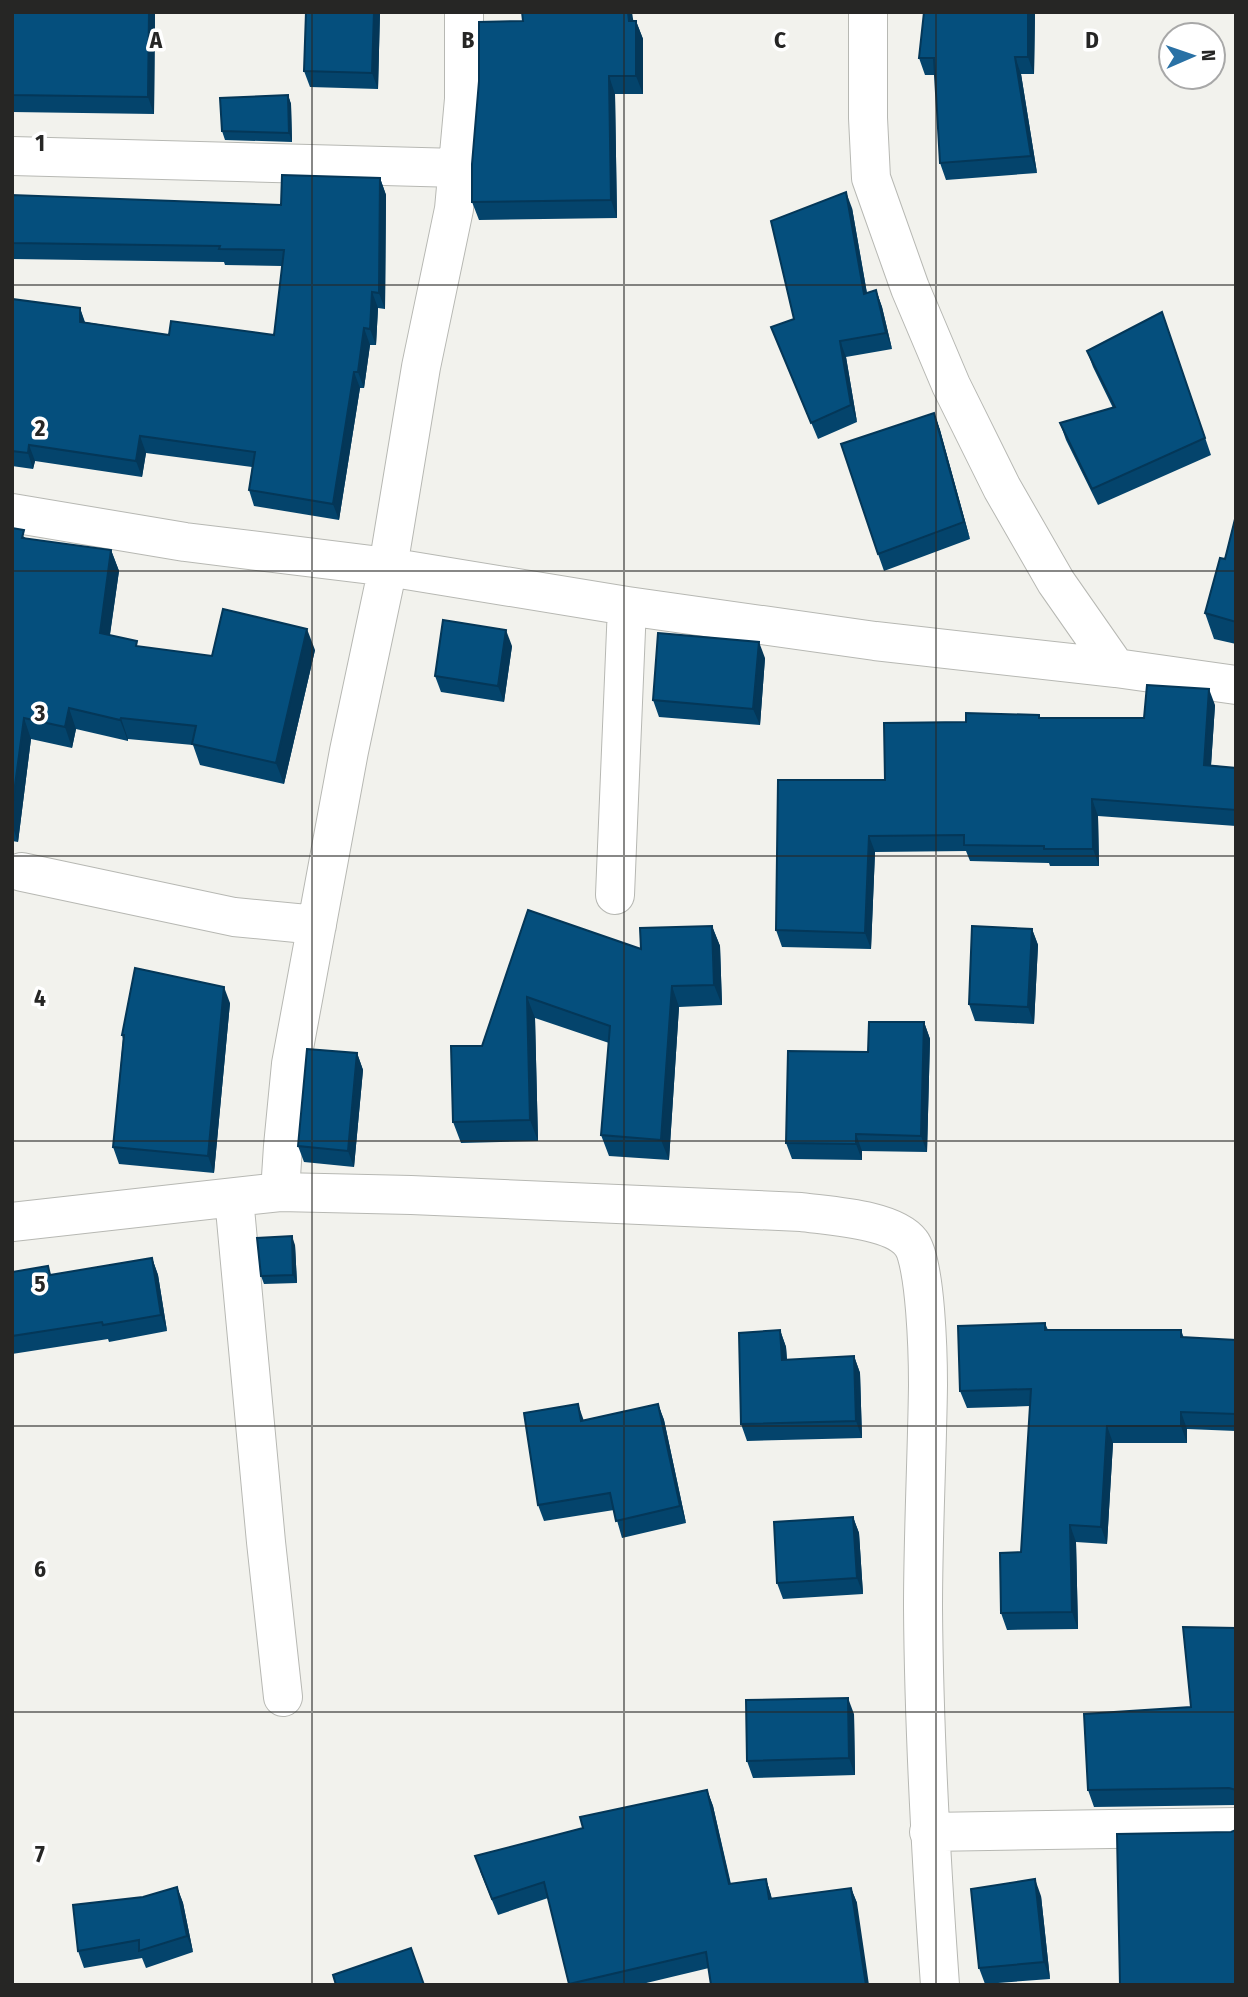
<svg xmlns="http://www.w3.org/2000/svg" width="1248" height="1997" font-family="'Fira Sans Condensed',sans-serif">
<rect width="100%" height="100%" fill="#f2f2ed"/>
<g fill="none" stroke-linecap="round" stroke-linejoin="round">
<g stroke="#b7b8b3" stroke-width="40">
<path id="minor" d="M 868,12 L 868,118 L 871,178 L 910,288 L 951,385 L 1002,488 L 1056,582 L 1116,668
M 12,156 L 458,168
M 12,513 L 185,542 L 388,567 L 627,606 L 875,641 L 1116,668 L 1236,685
M 22,872 L 234,917 L 317,925
M 615,895 L 627,606
M 280,1192 L 283,1146 L 291,1064 L 349,751 L 388,567 L 421,367 L 454,209 L 464,99 L 464,12
M 234,1198 L 266,1542 L 283,1697
M 12,1222 L 280,1192 L 411,1195 L 801,1212 C 829,1216 893,1219 911,1243 C 926,1262 928,1358 928,1385 C 927,1459 923,1534 923,1608 C 924,1734 931,1859 940,1985
M 929,1832 L 1236,1827"/>
</g>
<use href="#minor" stroke="#fff" stroke-width="38"/>
</g>
<path fill="#04446c" d="M 12,12 L 155,12 L 154,114 L 12,112 Z
M 380,12 L 378,89 L 310,87 L 304,71 Z
M 1035,12 L 1034,74 L 1021,74 L 1037,173 L 946,180 L 940,163 L 935,75 L 925,75 L 919,58 Z
M 633,21 L 636,21 L 643,39 L 643,94 L 615,94 L 617,218 L 479,220 L 472,202 Z
M 288,95 L 291,104 L 292,142 L 225,140 L 222,131 Z
M 380,178 L 386,195 L 385,309 L 378,308 L 376,345 L 370,345 L 364,388 L 360,388 L 339,520 L 254,506 L 249,490 L 252,467 L 146,453 L 142,477 L 35,461 L 33,469 L 12,466 L 12,299 L 80,308 L 85,322 L 169,335 L 274,335 L 282,266 L 225,265 L 224,262 L 12,259 L 12,195 L 281,205 Z
M 852,208 L 867,293 L 876,290 L 882,307 L 892,349 L 846,357 L 857,422 L 818,439 L 771,327 L 794,319 Z
M 1168,329 L 1211,455 L 1098,505 L 1066,440 L 1060,423 L 1113,408 L 1093,367 L 1087,351 Z
M 934,413 L 940,430 L 970,539 L 884,571 L 878,554 Z
M 1236,515 L 1236,644 L 1214,639 L 1205,613 L 1225,559 Z
M 12,528 L 27,539 L 111,550 L 119,571 L 110,635 L 139,647 L 212,656 L 315,650 L 284,784 L 200,765 L 193,745 L 128,739 L 128,741 L 76,729 L 72,748 L 31,739 L 18,842 L 12,841 Z
M 512,646 L 504,702 L 441,692 L 435,676 Z
M 765,658 L 760,725 L 659,717 L 653,700 Z
M 1215,705 L 1211,765 L 1236,768 L 1236,826 L 1098,816 L 1099,866 L 1050,866 L 1049,863 L 970,861 L 966,851 L 875,852 L 871,949 L 782,947 L 776,930 L 885,780 L 966,722 L 1040,718 L 1144,718 Z
M 528,910 L 641,949 L 712,926 L 720,946 L 722,1005 L 679,1007 L 669,1160 L 609,1156 L 601,1135 L 609,1043 L 535,1018 L 538,1141 L 461,1143 L 453,1122 L 482,1046 Z
M 1032,929 L 1038,945 L 1034,1024 L 975,1021 L 969,1004 Z
M 230,1003 L 214,1173 L 119,1164 L 113,1147 L 123,1039 L 122,1035 Z
M 924,1022 L 930,1039 L 927,1152 L 862,1151 L 862,1160 L 792,1159 L 786,1143 L 868,1052 Z
M 357,1053 L 363,1070 L 354,1167 L 304,1162 L 298,1146 Z
M 295,1245 L 297,1283 L 264,1284 L 261,1276 Z
M 152,1258 L 158,1275 L 167,1331 L 109,1342 L 108,1339 L 12,1354 L 12,1272 L 52,1275 Z
M 1045,1323 L 1048,1330 L 1181,1330 L 1184,1338 L 1236,1340 L 1236,1431 L 1187,1429 L 1187,1443 L 1113,1443 L 1107,1544 L 1076,1542 L 1078,1629 L 1007,1630 L 1001,1613 L 1021,1552 L 1030,1406 L 967,1408 L 960,1391 Z
M 780,1330 L 786,1347 L 787,1360 L 854,1356 L 860,1373 L 862,1438 L 747,1441 L 741,1424 Z
M 658,1404 L 664,1420 L 686,1523 L 622,1538 L 614,1510 L 544,1521 L 538,1505 L 584,1420 Z
M 853,1517 L 859,1533 L 863,1594 L 783,1599 L 777,1583 Z
M 1236,1628 L 1236,1805 L 1094,1807 L 1088,1790 L 1191,1707 Z
M 854,1714 L 855,1775 L 753,1778 L 747,1761 Z
M 707,1790 L 713,1806 L 731,1884 L 766,1879 L 772,1899 L 851,1888 L 857,1903 L 709,1968 L 638,1985 L 569,1985 L 548,1898 L 498,1915 L 480,1871 L 583,1828 Z
M 177,1887 L 183,1903 L 193,1952 L 146,1968 L 142,1958 L 84,1968 L 78,1951 L 143,1897 Z
M 1041,1896 L 1050,1979 L 985,1984 L 979,1968 Z"/>
<path fill="#043758" d="M 149,12 L 155,12 L 154,114 L 148,97 Z
M 374,12 L 380,12 L 378,89 L 372,73 Z
M 628,12 L 632,12 L 636,39 L 629,21 Z
M 1028,12 L 1035,12 L 1034,74 L 1028,57 Z
M 636,21 L 643,39 L 643,94 L 636,76 Z
M 1015,57 L 1021,74 L 1037,173 L 1031,156 Z
M 609,76 L 615,94 L 617,218 L 611,200 Z
M 288,95 L 291,104 L 292,142 L 289,133 Z
M 380,178 L 386,195 L 385,309 L 379,293 Z
M 846,192 L 852,208 L 870,311 L 864,294 Z
M 876,290 L 882,307 L 892,349 L 886,333 Z
M 372,292 L 378,308 L 376,345 L 370,329 Z
M 80,308 L 85,324 L 80,322 Z
M 364,328 L 370,345 L 364,388 L 358,372 Z
M 840,341 L 846,357 L 857,422 L 851,405 Z
M 354,372 L 360,388 L 339,520 L 333,504 Z
M 934,413 L 940,430 L 970,539 L 964,522 Z
M 140,436 L 146,453 L 142,477 L 136,461 Z
M 29,445 L 35,461 L 33,469 L 28,453 Z
M 111,550 L 119,571 L 107,654 L 100,633 Z
M 307,629 L 315,650 L 284,784 L 276,763 Z
M 506,630 L 512,646 L 504,702 L 498,686 Z
M 759,642 L 765,658 L 760,725 L 753,709 Z
M 1209,689 L 1215,705 L 1210,781 L 1204,765 Z
M 69,708 L 76,729 L 72,748 L 65,727 Z
M 24,718 L 31,739 L 18,842 L 12,825 L 12,808 Z
M 121,718 L 128,739 L 128,741 L 120,720 Z
M 1092,799 L 1098,816 L 1099,866 L 1093,849 Z
M 869,836 L 875,852 L 871,949 L 865,933 Z
M 712,926 L 720,946 L 722,1005 L 714,985 Z
M 1032,929 L 1038,945 L 1034,1024 L 1028,1007 Z
M 672,986 L 679,1007 L 669,1160 L 661,1140 Z
M 224,987 L 230,1003 L 214,1173 L 208,1156 Z
M 527,997 L 535,1018 L 538,1141 L 530,1120 Z
M 924,1022 L 930,1039 L 927,1152 L 921,1136 Z
M 357,1053 L 363,1070 L 354,1167 L 348,1151 Z
M 856,1134 L 862,1151 L 862,1160 L 856,1144 Z
M 292,1236 L 295,1245 L 297,1283 L 293,1275 Z
M 152,1258 L 158,1275 L 167,1331 L 161,1315 Z
M 780,1330 L 786,1347 L 788,1377 L 782,1360 Z
M 854,1356 L 860,1373 L 862,1438 L 856,1421 Z
M 578,1404 L 584,1421 L 581,1421 Z
M 658,1404 L 664,1420 L 686,1523 L 680,1506 Z
M 1181,1412 L 1187,1429 L 1187,1443 L 1181,1426 Z
M 1107,1426 L 1113,1443 L 1107,1544 L 1101,1527 Z
M 853,1517 L 859,1533 L 863,1594 L 857,1578 Z
M 1070,1525 L 1076,1542 L 1078,1629 L 1072,1612 Z
M 848,1698 L 854,1714 L 855,1775 L 849,1758 Z
M 707,1790 L 713,1806 L 734,1900 L 729,1884 Z
M 766,1879 L 771,1895 L 774,1915 L 769,1899 Z
M 1035,1879 L 1041,1896 L 1050,1979 L 1044,1962 Z
M 177,1887 L 183,1903 L 193,1952 L 187,1936 Z
M 851,1888 L 857,1903 L 869,1985 L 866,1985 Z"/>
<path fill="#054f7d" stroke="#043758" stroke-width="2" d="M 12,12 L 149,12 L 148,97 L 12,95 Z
M 306,12 L 374,12 L 372,73 L 304,71 Z
M 522,12 L 628,12 L 629,21 L 636,21 L 636,76 L 609,76 L 611,200 L 472,202 L 472,164 L 479,81 L 479,22 L 523,21 Z
M 924,12 L 1028,12 L 1028,57 L 1015,57 L 1031,156 L 940,163 L 934,58 L 919,58 Z
M 288,95 L 289,133 L 222,131 L 220,98 Z
M 282,175 L 380,178 L 379,293 L 372,292 L 370,329 L 364,328 L 358,372 L 354,372 L 333,504 L 249,490 L 255,452 L 140,436 L 136,461 L 29,445 L 28,453 L 12,451 L 12,299 L 80,308 L 80,322 L 169,335 L 171,321 L 274,335 L 284,250 L 219,249 L 220,246 L 12,243 L 12,195 L 281,205 Z
M 846,192 L 864,294 L 876,290 L 886,333 L 840,341 L 851,405 L 811,423 L 771,327 L 794,319 L 771,221 Z
M 1162,312 L 1205,438 L 1092,489 L 1060,423 L 1115,407 L 1087,351 Z
M 934,413 L 964,522 L 878,554 L 841,444 Z
M 1236,515 L 1236,622 L 1205,613 L 1220,558 L 1225,559 Z
M 12,528 L 24,530 L 22,538 L 111,550 L 100,633 L 137,641 L 136,646 L 212,656 L 223,609 L 307,629 L 276,763 L 192,744 L 196,726 L 121,718 L 120,720 L 69,708 L 65,727 L 24,718 L 12,808 Z
M 443,620 L 506,630 L 498,686 L 435,676 Z
M 658,633 L 759,642 L 753,709 L 653,700 Z
M 1147,685 L 1209,689 L 1204,765 L 1236,768 L 1236,810 L 1092,799 L 1093,849 L 1044,849 L 1044,846 L 964,845 L 964,835 L 869,836 L 865,933 L 776,930 L 778,780 L 885,780 L 884,723 L 966,722 L 966,713 L 1039,715 L 1039,718 L 1144,718 Z
M 528,910 L 641,949 L 640,928 L 712,926 L 714,985 L 672,986 L 661,1140 L 601,1135 L 610,1026 L 527,997 L 530,1120 L 453,1122 L 451,1046 L 482,1046 Z
M 972,926 L 1032,929 L 1028,1007 L 969,1004 Z
M 135,968 L 224,987 L 208,1156 L 113,1147 L 124,1035 L 122,1035 Z
M 869,1022 L 924,1022 L 921,1136 L 856,1134 L 856,1144 L 786,1143 L 788,1051 L 868,1052 Z
M 307,1049 L 357,1053 L 348,1151 L 298,1146 Z
M 292,1236 L 293,1275 L 261,1276 L 257,1238 Z
M 152,1258 L 161,1315 L 103,1325 L 102,1322 L 12,1336 L 12,1272 L 48,1266 L 50,1275 Z
M 1045,1323 L 1045,1330 L 1181,1330 L 1181,1337 L 1236,1340 L 1236,1414 L 1181,1412 L 1181,1426 L 1107,1426 L 1101,1527 L 1070,1525 L 1072,1612 L 1001,1613 L 1000,1553 L 1021,1552 L 1031,1389 L 960,1391 L 958,1326 Z
M 780,1330 L 782,1360 L 854,1356 L 856,1421 L 741,1424 L 739,1333 Z
M 578,1404 L 581,1421 L 658,1404 L 680,1506 L 616,1521 L 610,1493 L 538,1505 L 524,1413 Z
M 853,1517 L 857,1578 L 777,1583 L 774,1522 Z
M 1183,1627 L 1236,1628 L 1236,1790 L 1229,1788 L 1088,1790 L 1084,1714 L 1191,1707 Z
M 848,1698 L 849,1758 L 747,1761 L 746,1700 Z
M 707,1790 L 729,1884 L 766,1879 L 769,1899 L 851,1888 L 866,1985 L 711,1985 L 706,1952 L 569,1984 L 544,1882 L 492,1899 L 475,1856 L 583,1828 L 580,1817 Z
M 1236,1830 L 1236,1985 L 1120,1985 L 1117,1834 L 1231,1832 Z
M 1035,1879 L 1044,1962 L 979,1968 L 971,1889 Z
M 177,1887 L 187,1936 L 139,1951 L 139,1940 L 78,1951 L 73,1905 L 143,1897 Z
M 411,1948 L 424,1985 L 336,1985 L 333,1975 Z"/>
<path fill="none" stroke="#262625" stroke-width="2" stroke-opacity="0.55" d="M 312,12 L 312,1985M 624,12 L 624,1985M 936,12 L 936,1985M 12,285 L 1236,285M 12,571 L 1236,571M 12,856 L 1236,856M 12,1141 L 1236,1141M 12,1426 L 1236,1426M 12,1712 L 1236,1712"/>
<g font-size="23" text-anchor="middle" font-weight="bold" fill="#262625" stroke="#fff" stroke-width="7" stroke-linejoin="round" paint-order="stroke">
<text x="156" y="48">A</text>
<text x="468" y="48">B</text>
<text x="780" y="48">C</text>
<text x="1092" y="48">D</text>
<text x="40" y="151">1</text>
<text x="40" y="436">2</text>
<text x="40" y="721">3</text>
<text x="40" y="1006">4</text>
<text x="40" y="1292">5</text>
<text x="40" y="1577">6</text>
<text x="40" y="1862">7</text>
</g>
<rect width="1248" height="1997" fill="none" stroke="#262625" stroke-width="28"/>
<g transform="translate(1192 56) rotate(88)"><circle r="33" fill="#ffffff" stroke="#a8a8a8" stroke-width="2"/>
<path d="M0-5L12 26L0 18L-12 26Z" fill="#2971a5"/>
<text y="-10" font-size="19" font-weight="bold" text-anchor="middle" fill="#262625">N</text>
</g>
</svg>
